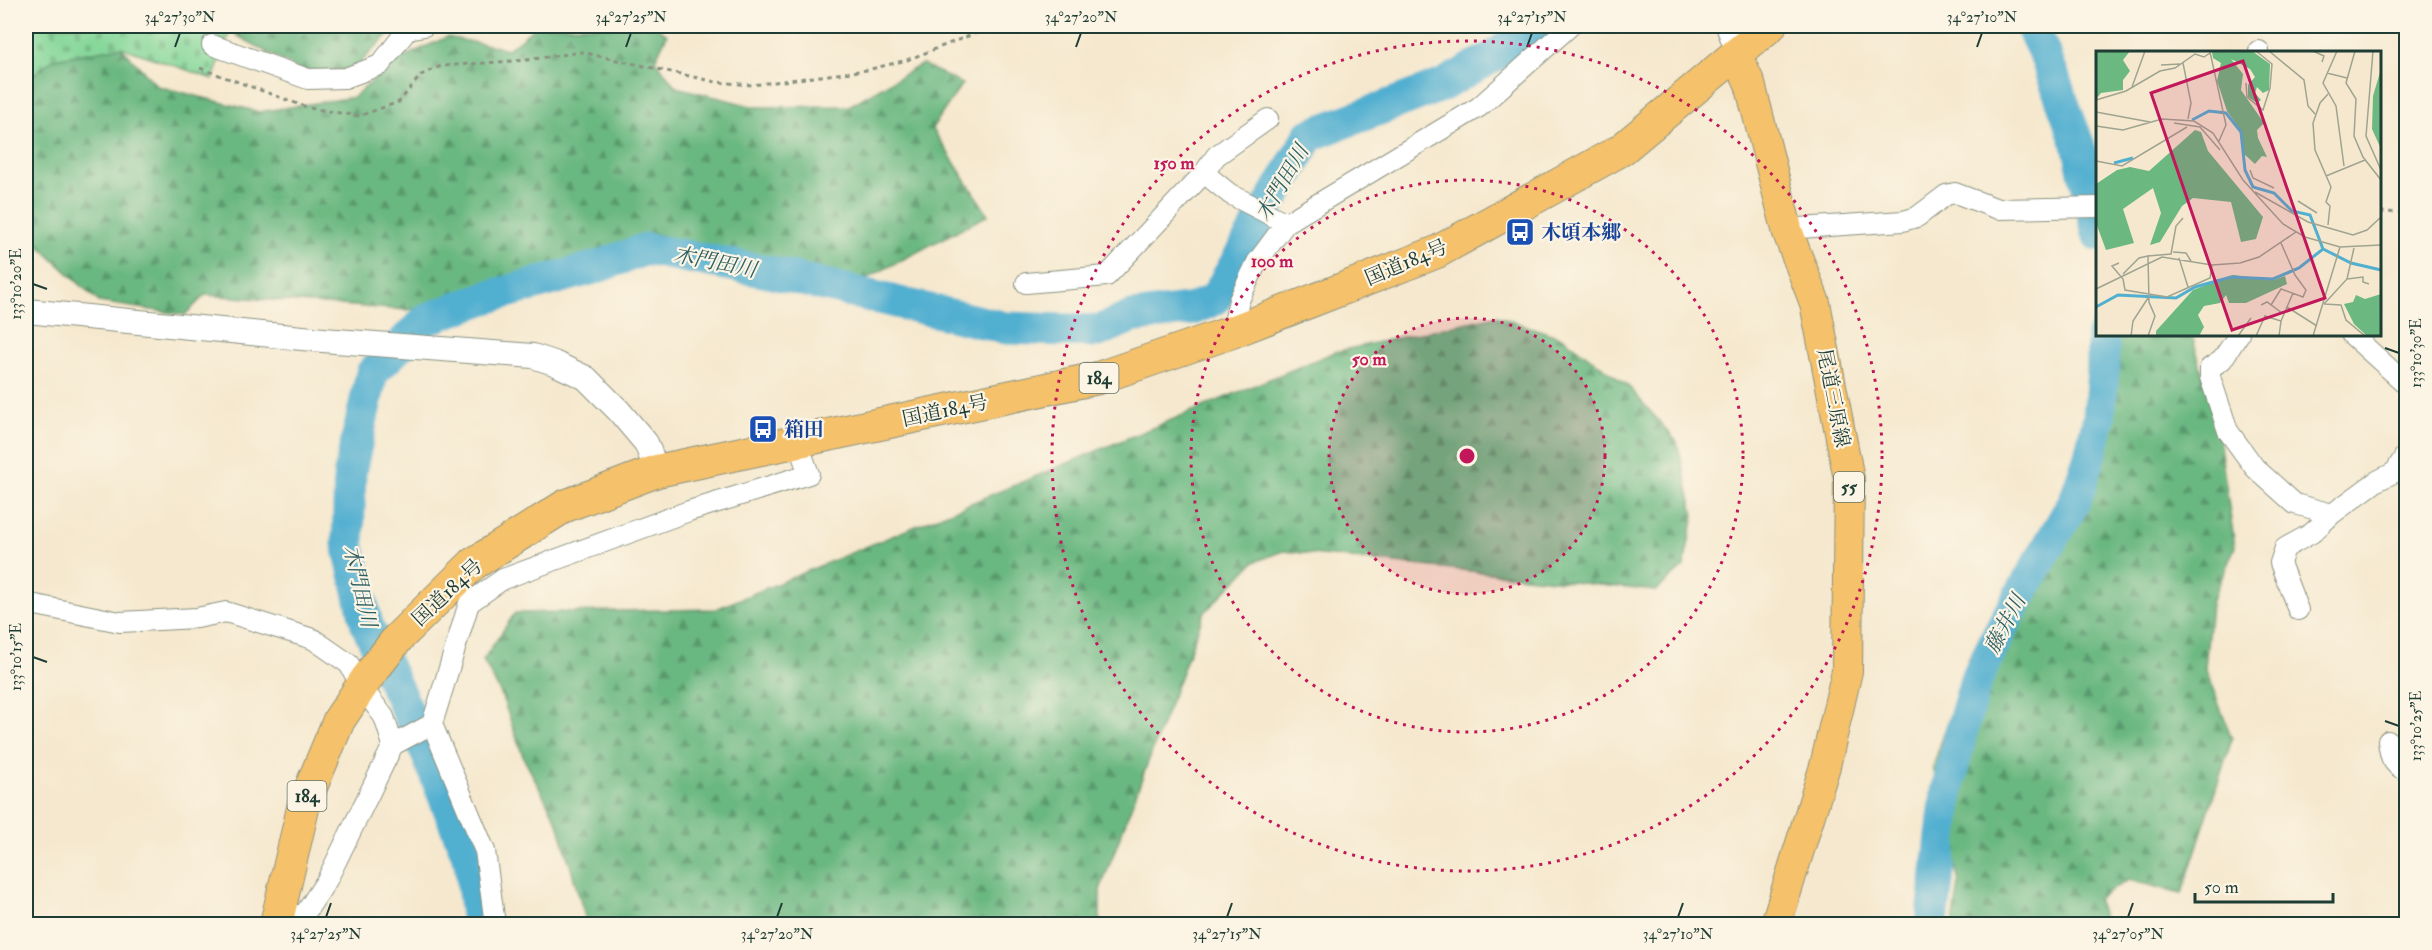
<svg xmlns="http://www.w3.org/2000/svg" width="2432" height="950" font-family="'IM FELL Double Pica','Noto Serif JP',serif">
<defs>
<pattern id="forest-firs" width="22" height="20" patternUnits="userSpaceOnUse" patternTransform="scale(1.5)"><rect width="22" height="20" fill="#6bb881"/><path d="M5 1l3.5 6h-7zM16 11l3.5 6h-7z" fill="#57976a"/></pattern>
<pattern id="cemetery-stones" width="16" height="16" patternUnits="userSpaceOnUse" patternTransform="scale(1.5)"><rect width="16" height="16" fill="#84d799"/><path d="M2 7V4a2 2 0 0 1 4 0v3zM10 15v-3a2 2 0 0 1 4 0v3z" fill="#72b984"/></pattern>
</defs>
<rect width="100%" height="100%" fill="#fcf5e5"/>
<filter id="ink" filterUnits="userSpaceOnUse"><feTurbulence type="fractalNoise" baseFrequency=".0167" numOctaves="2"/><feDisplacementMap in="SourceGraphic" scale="12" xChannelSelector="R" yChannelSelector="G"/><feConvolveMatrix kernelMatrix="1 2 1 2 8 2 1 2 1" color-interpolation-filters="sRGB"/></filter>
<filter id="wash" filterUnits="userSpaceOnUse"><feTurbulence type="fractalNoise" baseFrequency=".008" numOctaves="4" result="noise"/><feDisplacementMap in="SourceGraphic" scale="24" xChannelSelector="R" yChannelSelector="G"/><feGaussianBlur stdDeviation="1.35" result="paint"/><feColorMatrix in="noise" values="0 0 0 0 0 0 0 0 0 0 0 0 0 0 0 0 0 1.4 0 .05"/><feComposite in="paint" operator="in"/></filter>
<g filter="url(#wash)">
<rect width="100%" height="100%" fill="#f5e8ce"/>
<path fill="url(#forest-firs)" stroke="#457a5a" stroke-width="1.5" d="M 228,26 L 401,26 L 391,31 L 353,70 L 301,71 L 236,35 Z
M 537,26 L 656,26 L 667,35 L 655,60 L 676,87 L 755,107 L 849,106 L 922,64 L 962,84 L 932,128 L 988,215 L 854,285 L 655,234 L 519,276 L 460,301 L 407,310 L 205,295 L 185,315 L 99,302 L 26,234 L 26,81 L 53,59 L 121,47 L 157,86 L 259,112 L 354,97 L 397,60 L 447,37 L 508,49 Z
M 1496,316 L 1563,338 L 1628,386 L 1677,442 L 1694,515 L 1684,566 L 1656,591 L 1284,551 L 1254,562 L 1204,613 L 1100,890 L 1100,924 L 587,924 L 558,823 L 524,759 L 501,694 L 483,660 L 515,613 L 716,609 L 1335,352 Z
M 2110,335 L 2192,335 L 2217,426 L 2235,547 L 2211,603 L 2205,668 L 2232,739 L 2182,893 L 2128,880 L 2097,898 L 2105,924 L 1953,924 L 1959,883 L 1933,767 L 1969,657 L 2060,507 L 2113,408 Z"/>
<path fill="url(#cemetery-stones)" stroke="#528a66" stroke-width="1.5" d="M 32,26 L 228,26 L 231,29 L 213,79 L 121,47 L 53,59 L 26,81 L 26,38 Z"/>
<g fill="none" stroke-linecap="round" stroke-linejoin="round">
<path stroke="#51afd0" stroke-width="33" d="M 2031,26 L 2046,57 L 2078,144 L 2098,234
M 478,924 L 470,861 L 426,751 L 367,625 L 348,544 L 350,472 L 372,373 L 427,319 L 485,298 L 597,267 L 646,249 L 769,272 L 1006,328 L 1099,331 L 1131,317 L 1193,309 L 1215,299 L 1310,135 L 1443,85 L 1496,55 L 1536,26
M 1932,924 L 1947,792 L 1960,736 L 1976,680 L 2004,623 L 2075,500 L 2090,456 L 2099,417 L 2103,371 L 2103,334"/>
</g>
</g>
<g filter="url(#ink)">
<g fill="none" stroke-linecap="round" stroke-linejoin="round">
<g stroke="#8a9281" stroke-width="22">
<path id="minor" d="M 1726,26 L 1737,55
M 212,45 L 308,79 L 345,78 L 380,65 L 408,29 L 424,26
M 2259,51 L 2259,52
M 1204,173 L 1230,194 L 1286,223
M 1788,233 L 1800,228 L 1903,221 L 1917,217 L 1946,195 L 1955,193 L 1998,209 L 2098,207
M 1026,283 L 1107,276 L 1204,173 L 1216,156 L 1268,119
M 1232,332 L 1239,300 L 1257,262 L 1286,223 L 1479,107 L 1570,26
M 2239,334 L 2222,360 L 2210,368 L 2210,377 L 2228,431 L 2255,468 L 2295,504 L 2332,514
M 2351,334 L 2406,384
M 26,603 L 120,622 L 197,618 L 226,612 L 313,639 L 349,664 L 361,686 L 384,717 L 393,745
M 2298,610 L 2280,563 L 2285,548 L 2312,533 L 2332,514 L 2377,481 L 2395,472 L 2406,454
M 432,724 L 485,851 L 495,924
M 2388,741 C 2390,756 2391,764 2406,771
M 281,924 L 306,912 L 327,880 L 393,745 L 432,724 L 469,603 L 503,579 L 689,511 L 809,474 L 797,441"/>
</g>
<g stroke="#8a9281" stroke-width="26">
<path id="tertiary" d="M 26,311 L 323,340 L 533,356 L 554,363 L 586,378 L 619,411 L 646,443 L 657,471"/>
</g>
<g stroke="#8a9281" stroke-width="32">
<path id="primary" d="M 1737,55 L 1750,84 L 1788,233 L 1815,303 L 1849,479 L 1847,671 L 1825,766 L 1776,924"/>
</g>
<g stroke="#8a9281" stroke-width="34">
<path id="trunk" d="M 276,924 L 304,804 L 339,720 L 367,678 L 398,638 L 473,564 L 565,506 L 657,471 L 1098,378 L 1232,332 L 1437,252 L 1621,150 L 1770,26"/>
</g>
<path stroke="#8a9281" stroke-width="3" stroke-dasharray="4.5 4.5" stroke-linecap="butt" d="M 200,68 L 309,108 L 359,116 L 399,102 L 421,75 L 441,66 L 527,60 L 581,52 L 716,82 L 752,85 L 867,70 L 907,60 L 976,33 L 987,26
M 2380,212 L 2406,213"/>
<use href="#minor" stroke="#fff" stroke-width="20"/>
<use href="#tertiary" stroke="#fff" stroke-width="24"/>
<use href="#primary" stroke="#f5c16b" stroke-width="30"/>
<use href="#trunk" stroke="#f5c16b" stroke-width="32"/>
</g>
</g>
<path fill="none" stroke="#1f3d34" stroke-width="2" d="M 175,47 L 180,33M 626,47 L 631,33M 1076,47 L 1081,33M 1527,47 L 1532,33M 1977,47 L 1982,33M 33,284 L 47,289M 2385,348 L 2399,353M 33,657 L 47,662M 2385,721 L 2399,726M 326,917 L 331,903M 777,917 L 782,903M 1227,917 L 1232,903M 1678,917 L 1683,903M 2128,917 L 2133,903"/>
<circle cx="1467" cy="456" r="138" fill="#c2185b" fill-opacity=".12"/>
<g fill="none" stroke="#c2185b" stroke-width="3" stroke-dasharray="3 6">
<circle cx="1467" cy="456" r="138"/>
<circle cx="1467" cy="456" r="276"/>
<circle cx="1467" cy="456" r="415"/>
</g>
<defs>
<g id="bus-square" transform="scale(1.5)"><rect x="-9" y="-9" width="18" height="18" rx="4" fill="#1a4fb4" stroke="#fcf5e5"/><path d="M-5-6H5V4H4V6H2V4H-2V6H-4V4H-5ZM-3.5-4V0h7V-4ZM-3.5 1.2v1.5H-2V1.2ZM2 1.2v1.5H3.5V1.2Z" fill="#fff"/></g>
</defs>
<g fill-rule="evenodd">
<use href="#bus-square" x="1520" y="232"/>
<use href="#bus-square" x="763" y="429"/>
</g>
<g text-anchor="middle" stroke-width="4.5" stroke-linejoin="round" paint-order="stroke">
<g fill="#fcf5e5" stroke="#617469" stroke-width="1.5">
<rect x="1079.5" y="363" width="39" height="30" rx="4.5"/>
<rect x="1834" y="472" width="30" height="30" rx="4.5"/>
<rect x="287.5" y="781" width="39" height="30" rx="4.5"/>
</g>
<g font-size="18" font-weight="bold" fill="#1f3d34">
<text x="1099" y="384">184</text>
<text x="1849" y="493">55</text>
<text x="307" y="802">184</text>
</g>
<g font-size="20" font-weight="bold" fill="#164399" stroke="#fcf5e5" text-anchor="start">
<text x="1541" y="239">木頃本郷</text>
<text x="784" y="436">箱田</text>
</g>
<g font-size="20" fill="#1f3d34" stroke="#fcf5e5">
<text transform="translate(1406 262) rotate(-23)" y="7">国道184号</text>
<text transform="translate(1834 398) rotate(79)" y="7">尾道三原線</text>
<text transform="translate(945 410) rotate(-12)" y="7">国道184号</text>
<text transform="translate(447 592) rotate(-43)" y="7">国道184号</text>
</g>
<g font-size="21" font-style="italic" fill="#2e5f63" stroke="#fcf5e5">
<text transform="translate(1282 183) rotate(-60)" y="7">木門田川</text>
<text transform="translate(715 262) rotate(11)" y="7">木門田川</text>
<text transform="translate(360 586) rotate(77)" y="7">木門田川</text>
<text transform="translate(2005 624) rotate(-62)" y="7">藤井川</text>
</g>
</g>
<g transform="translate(2096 51)">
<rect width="285" height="285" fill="#f5e8ce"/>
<path d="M 34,0 L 27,9 L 34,20 L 27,29 L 27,39 L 5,42 L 0,48 L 0,1 ZM 156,0 L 174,13 L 173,39 L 167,42 L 161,36 L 159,42 L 165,49 L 161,52 L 152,46 L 152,34 L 159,26 L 154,18 L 135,8 L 147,23 L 145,39 L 168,72 L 161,79 L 162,87 L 171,106 L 166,105 L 159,113 L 148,103 L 146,81 L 131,60 L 121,30 L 125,12 L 117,7 L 116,1 ZM 285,18 L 285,98 L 276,78 L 277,45 ZM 99,79 L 105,81 L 112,100 L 167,166 L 160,188 L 145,191 L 135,151 L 97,147 L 86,155 L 64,191 L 54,194 L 65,162 L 57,137 L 27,158 L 38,192 L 10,199 L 0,172 L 0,133 L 21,119 L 34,116 L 53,120 ZM 137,224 L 178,229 L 189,225 L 191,233 L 150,252 L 133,252 L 130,244 L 124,252 L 108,255 L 102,264 L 108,276 L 103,285 L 60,285 L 60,280 L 97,239 ZM 285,243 L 285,285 L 271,285 L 258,273 L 248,253 L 257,251 L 260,244 L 269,248 Z" fill="#6bb881"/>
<path fill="none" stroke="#51afd0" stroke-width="3" d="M 96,69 L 113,60 L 130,62 L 145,81 L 149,119 L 157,136 L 178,142 L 196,160 L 214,164 L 227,198M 18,112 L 37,107M 0,256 L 22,244 L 80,247 L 99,236 L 135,226 L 177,228 L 203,217 L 227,198 L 255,212 L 285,219"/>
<path fill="none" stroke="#9fa490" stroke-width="1.5" d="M 173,0 L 208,29 L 212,55 L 219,63M 217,0 L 228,5 L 226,11M 241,0 L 227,32 L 240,55 L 248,115M 259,0 L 250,32 L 260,48 L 258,85 L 267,106 L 285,129M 277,0 L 270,85 L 285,119M 114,1 L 130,74 L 123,90M 87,12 L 95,52 L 92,68M 65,14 L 84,13M 231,22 L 251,27M 150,32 L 151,46 L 167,59 L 174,37 L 176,13 L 160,0M 36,36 L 49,0M 232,43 L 224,52 L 217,72 L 219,99 L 235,136 L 230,151 L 234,155 L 232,174M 0,49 L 30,40 L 64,20 L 79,17 L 99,3 L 108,6 L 114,2M 0,61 L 54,71M 78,72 L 104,76 L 124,99M 0,75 L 27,79 L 66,68 L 98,70 L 117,82 L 147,129 L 187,173 L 209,186 L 244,196 L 285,194M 0,110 L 26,115 L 91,76M 154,119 L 157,127 L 178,137M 230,125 L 269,109M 159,141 L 212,171 L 257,184 L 271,179 L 285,166M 202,150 L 221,162M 77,201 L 90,202 L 95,210M 52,205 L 75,203 L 80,175 L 87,167M 83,207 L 92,236M 23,212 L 16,215 L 27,228 L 29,239 L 71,246 L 114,227 L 116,214M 27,223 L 43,207 L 52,205 L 53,251 L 59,265 L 52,285M 251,228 L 267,226 L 267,231 L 273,233M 0,238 L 66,206 L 116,214 L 144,212 L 163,206 L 200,181M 228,253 L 251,228 L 258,197M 228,253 L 245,254 L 250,269 L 269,285M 165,254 L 171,251 L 186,262M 175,254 L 185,238 L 207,246 L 210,239 L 199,224 L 185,192M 191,256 L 221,275M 185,270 L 197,242M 35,285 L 37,270 L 52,247M 142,285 L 155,267M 160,285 L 169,265 L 185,270 L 183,285M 217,285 L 244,196"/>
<path fill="#c2185b" fill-opacity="0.15" stroke="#c2185b" stroke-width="3" d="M 147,10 L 229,247 L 136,279 L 55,42 Z"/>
<rect width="285" height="285" fill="none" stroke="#1f3d34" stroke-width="3"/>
</g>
<circle cx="1467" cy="456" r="9" fill="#c2185b" stroke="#fcf5e5" stroke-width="3"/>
<g font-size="18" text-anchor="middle" font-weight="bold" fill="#c2185b" stroke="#fcf5e5" stroke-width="4.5" stroke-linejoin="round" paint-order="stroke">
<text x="1174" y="169">150 m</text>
<text x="1272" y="267">100 m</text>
<text x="1369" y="365">50 m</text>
</g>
<rect width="2432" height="950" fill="none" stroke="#fcf5e5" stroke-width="66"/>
<path d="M2195 893v9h138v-9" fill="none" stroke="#1f3d34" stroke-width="3"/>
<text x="2204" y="893" font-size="18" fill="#1f3d34" stroke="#fcf5e5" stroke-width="4.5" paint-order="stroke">50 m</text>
<rect x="33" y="33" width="2366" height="884" fill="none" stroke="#1f3d34" stroke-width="2"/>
<g font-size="15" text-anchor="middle" fill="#1f3d34">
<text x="180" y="22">34°27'30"N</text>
<text x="631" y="22">34°27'25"N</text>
<text x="1081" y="22">34°27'20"N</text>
<text x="1532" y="22">34°27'15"N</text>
<text x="1982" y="22">34°27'10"N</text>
<text transform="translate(16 284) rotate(-90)" y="5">133°10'20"E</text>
<text transform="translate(2416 353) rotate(-90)" y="5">133°10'30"E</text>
<text transform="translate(16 657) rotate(-90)" y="5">133°10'15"E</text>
<text transform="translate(2416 726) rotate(-90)" y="5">133°10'25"E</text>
<text x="326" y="939">34°27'25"N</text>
<text x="777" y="939">34°27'20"N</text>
<text x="1227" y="939">34°27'15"N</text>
<text x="1678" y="939">34°27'10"N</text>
<text x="2128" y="939">34°27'05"N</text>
</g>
</svg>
